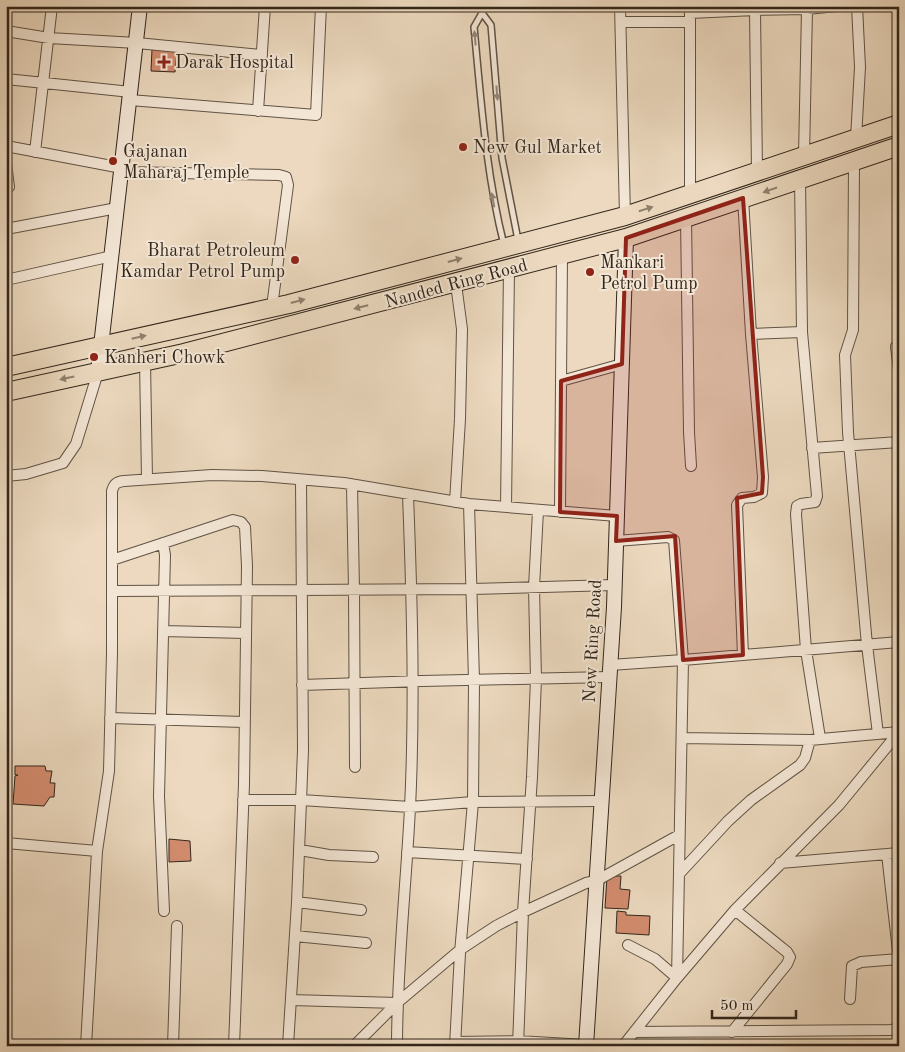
<svg xmlns="http://www.w3.org/2000/svg" width="905" height="1052" font-family="'Old Standard TT',serif">
<rect width="100%" height="100%" fill="#ecd9bf"/>
<filter id="stains"><feTurbulence type="fractalNoise" baseFrequency=".004" numOctaves="4"/><feColorMatrix values="0 0 0 0 .2 0 0 0 0 .09 0 0 0 0 .02 0 0 0 .5 -.17"/></filter>
<radialGradient id="worn" r=".72"><stop offset=".6" stop-color="#630" stop-opacity="0"/><stop offset="1" stop-color="#630" stop-opacity=".3"/></radialGradient>
<path fill="#d38c6f" stroke="#32261b" d="M 152,49 L 177,51 L 175,72 L 151,71 Z
M 15,766 L 45,766 L 46,771 L 52,771 L 50,783 L 55,783 L 54,797 L 50,797 L 44,806 L 13,804 L 15,776 L 18,775 L 15,775 Z
M 169,839 L 190,841 L 191,861 L 169,862 Z
M 607,876 L 621,876 L 620,889 L 630,890 L 628,909 L 605,908 Z
M 617,911 L 626,912 L 626,915 L 650,916 L 649,935 L 616,933 Z"/>
<g fill="none" stroke-linecap="round" stroke-linejoin="round">
<g stroke="#605344" stroke-width="8">
<path id="lane" d="M 355,6 L 362,8 L 394,6
M 480,6 L 482,13 L 491,25 L 502,158 L 518,240
M 482,13 L 474,27 C 481,100 486,174 504,245"/>
</g>
<g stroke="#605344" stroke-width="12">
<path id="street" d="M 620,6 L 625,216
M 807,9 L 837,6
M 755,10 L 807,9 L 804,156
M 690,13 L 755,10 L 757,172
M 621,22 L 690,22
M 6,31 L 49,38 L 137,43 L 262,55
M 6,79 L 131,92
M 130,100 L 316,115 L 321,6
M 258,111 L 265,6
M 856,139 L 860,67 L 857,6
M 6,146 L 122,168
M 35,152 L 52,6
M 854,162 L 853,330 L 845,355 L 848,432 L 867,645 L 878,734
M 6,163 L 9,187 L 6,187
M 122,172 L 279,175 L 286,177 L 288,185 L 272,307
M 690,194 L 690,7
M 686,218 L 689,432 L 691,466
M 6,229 L 117,208
M 6,280 L 112,256
M 802,332 L 817,496 L 815,502 L 801,504 L 797,506 L 796,514 L 806,650 L 820,738
M 751,334 L 802,332 L 800,179
M 899,346 L 896,347 L 899,370
M 145,361 L 147,479
M 561,381 L 622,364
M 812,448 L 899,442
M 6,476 L 26,474 L 63,463 L 76,444 L 98,372
M 352,485 L 354,589 L 355,767
M 455,502 L 460,419 L 462,329 L 456,284
M 506,507 L 509,269
M 560,512 L 562,255
M 163,543 L 165,555 L 159,796 L 164,911
M 112,560 L 233,520 L 241,522 L 245,527 L 247,566 L 244,784 L 234,1046
M 112,591 L 472,589 L 614,585
M 163,631 L 246,633
M 743,655 L 737,505 L 742,498 L 754,497 L 762,493 L 763,477 L 751,334 L 743,198
M 610,665 L 683,660 L 674,540 L 668,537 L 616,541
M 302,685 L 422,681 L 609,677
M 110,718 L 244,722
M 682,738 L 810,740 L 899,732
M 243,800 L 301,800 L 410,807 L 473,802 L 601,801
M 6,843 L 97,851
M 300,850 L 329,855 L 373,857
M 407,852 L 527,859
M 887,854 L 899,960
M 780,863 L 899,853
M 679,874 L 728,821 L 751,800 L 800,765 L 805,758 L 810,740
M 297,902 L 361,910
M 295,936 L 366,943
M 628,945 L 655,959 L 677,978
M 677,978 L 683,660 L 899,642
M 850,999 L 852,966 L 861,962 L 899,959
M 291,1000 L 397,1003
M 634,1032 L 890,1030 L 899,1029
M 732,1032 L 787,964 L 790,957 L 787,952 L 735,910
M 455,1042 L 518,1041 L 586,1045
M 86,1046 L 97,851 L 109,771 L 112,653 L 112,491 C 114,484 116,482 124,481 L 212,475 L 262,476 L 344,483 L 469,504 L 617,516
M 173,1046 L 177,926
M 288,1046 L 297,902 L 303,750 L 301,480
M 354,1046 L 397,1003 L 461,949 L 496,926 L 523,912 L 586,883 L 596,881 L 679,835
M 397,1046 C 397,966 406,887 410,808 C 415,704 412,599 408,495
M 455,1046 L 460,953 L 473,802 L 474,680 L 469,504
M 518,1046 L 523,912 L 532,777 L 536,679 L 534,587 L 538,511
M 623,1046 L 677,978 L 735,910 L 839,805 L 899,732"/>
</g>
<g stroke="#32261b" stroke-width="16">
<path id="secondary" d="M 98,372 L 140,6
M 586,1046 L 614,607 L 626,238"/>
</g>
<g stroke="#32261b" stroke-width="20">
<path id="highway" d="M 6,367 L 289,304 L 625,216 L 899,124
M 6,392 L 184,353 L 626,238 L 899,146"/>
</g>
<use href="#lane" stroke="#f3e6d5" stroke-width="5"/>
<use href="#street" stroke="#f3e6d5" stroke-width="10"/>
<use href="#secondary" stroke="#f3e6d5" stroke-width="14"/>
<use href="#highway" stroke="#ecd9bf" stroke-width="18"/>
</g>
<defs><path id="oneway-solid" d="M-6-.8H1V-3.2L6.5 0L1 3.2V.8H-6Z" transform="scale(1.25)"/></defs>
<g fill="#928678">
<use href="#oneway-solid" transform="translate(475 38) rotate(-95)"/>
<use href="#oneway-solid" transform="translate(497 93) rotate(85)"/>
<use href="#oneway-solid" transform="translate(493 200) rotate(-100)"/>
</g>
<g fill="#8f806d">
<use href="#oneway-solid" transform="translate(770 190) rotate(161)"/>
<use href="#oneway-solid" transform="translate(646 209) rotate(-18)"/>
<use href="#oneway-solid" transform="translate(455 260) rotate(-15)"/>
<use href="#oneway-solid" transform="translate(298 301) rotate(-15)"/>
<use href="#oneway-solid" transform="translate(361 307) rotate(166)"/>
<use href="#oneway-solid" transform="translate(139 337) rotate(-13)"/>
<use href="#oneway-solid" transform="translate(67 378) rotate(168)"/>
</g>
<path fill="#8f2418" fill-opacity="0.2" stroke="#8f2418" stroke-width="4" stroke-linejoin="round" d="M 743,198 L 763,477 L 762,493 L 737,498 L 743,655 L 683,660 L 675,536 L 616,541 L 617,516 L 560,512 L 561,381 L 622,364 L 626,238 Z"/>
<g fill="#8f2418" stroke="#f3e6d5" stroke-width="2">
<path d="M161.5 54.5h5v5h5v5h-5v5h-5v-5h-5v-5h5z"/>
<circle cx="463" cy="147" r="5"/>
<circle cx="113" cy="161" r="5"/>
<circle cx="295" cy="260" r="5"/>
<circle cx="590" cy="272" r="5"/>
<circle cx="94" cy="357" r="5"/>
</g>
<g text-anchor="middle" stroke-width="4" stroke-linejoin="round" paint-order="stroke">
<g font-size="18" fill="#32261b" stroke="#f3e6d5" text-anchor="start">
<text x="175" y="68">Darak Hospital</text>
<text x="473" y="153">New Gul Market</text>
<text x="123" y="157">Gajanan<tspan x="123" dy="21">Maharaj Temple</tspan></text>
<text x="285" y="256" text-anchor="end">Bharat Petroleum<tspan x="285" dy="21">Kamdar Petrol Pump</tspan></text>
<text x="600" y="268">Mankari<tspan x="600" dy="21">Petrol Pump</tspan></text>
<text x="104" y="363">Kanheri Chowk</text>
</g>
<g font-size="18" fill="#32261b" stroke="#f3e6d5">
<text transform="translate(456 283) rotate(-15)" y="6">Nanded Ring Road</text>
<text transform="translate(592 641) rotate(-87)" y="6">New Ring Road</text>
</g>
</g>
<rect width="905" height="1052" fill="none" stroke="#ecd9bf" stroke-width="25"/>
<rect x="8" y="8" width="890" height="1037" fill="none" stroke="#32261b" stroke-width="2.5"/>
<rect x="12" y="12" width="880" height="1027" fill="none" stroke="#32261b"/>
<path d="M712 1010v8h84v-8" fill="none" stroke="#32261b" stroke-width="2.5"/>
<text x="720" y="1010" font-size="15" fill="#32261b" stroke="#f3e6d5" stroke-width="4" paint-order="stroke">50 m</text>
<rect width="100%" height="100%" filter="url(#stains)"/>
<rect width="100%" height="100%" fill="url(#worn)"/>
</svg>
